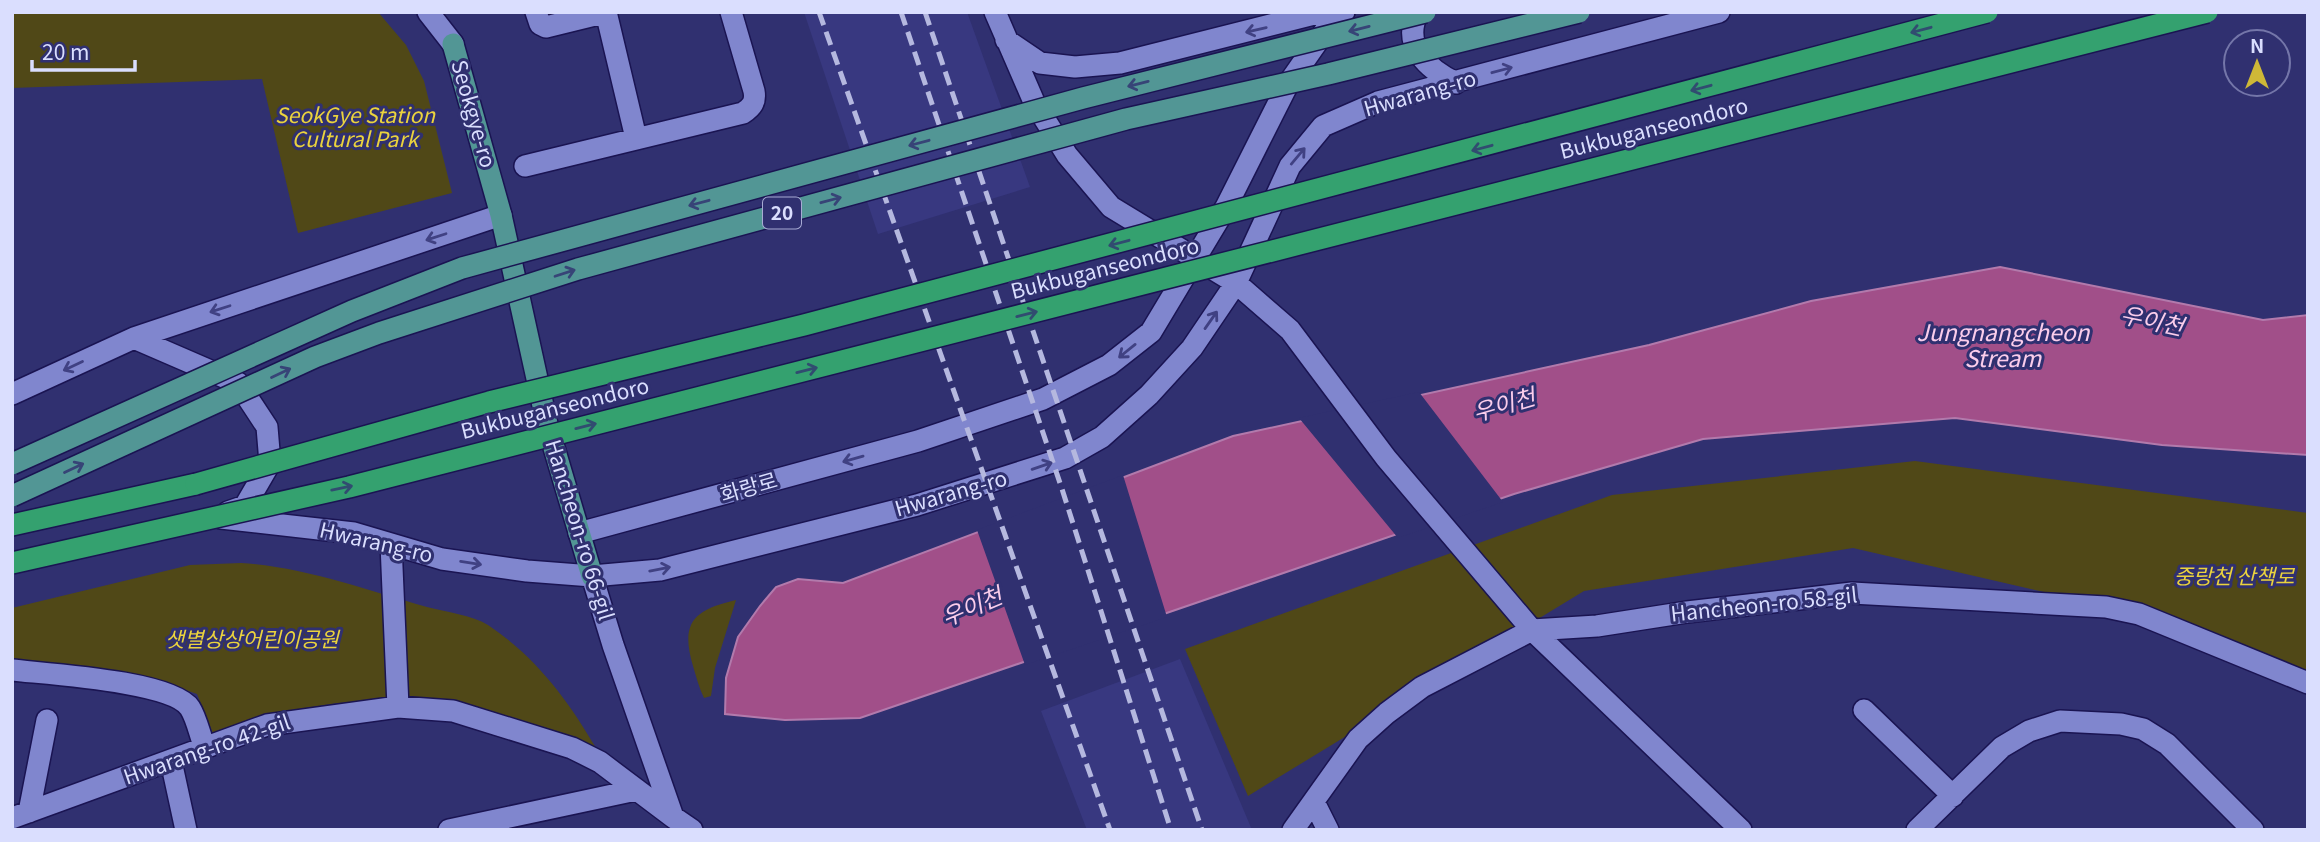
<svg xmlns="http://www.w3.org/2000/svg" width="2320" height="842" font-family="Georgia,'Noto Sans KR',serif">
<rect width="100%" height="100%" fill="#303070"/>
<path fill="#383880" d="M 804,12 L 967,12 L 1030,187 L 878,234 Z
M 1180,659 L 1252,830 L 1087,830 L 1041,711 Z"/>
<path fill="#504817" d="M 12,12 L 378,12 L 406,45 L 424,81 L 452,193 L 298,233 L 262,79 L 12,88 Z
M 1915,461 L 2308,513 L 2308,691 L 2139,614 L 1853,548 L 1584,591 L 1248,796 L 1185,649 L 1612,495 Z
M 241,563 C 304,567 366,590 427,607 C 446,612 472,615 488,625 C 536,657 568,700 596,748 L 403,699 L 338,703 L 273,713 L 214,736 L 197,694 L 151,678 L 12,662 L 12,608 L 190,565 Z
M 736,600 L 715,668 L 711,696 L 704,698 C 699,688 696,676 693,666 C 680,622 694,610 736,600 Z"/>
<path fill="#a14f89" stroke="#b27aac" stroke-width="2" d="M 2000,267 L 2263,320 L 2308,315 L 2308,455 L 2162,445 L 1955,418 L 1703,439 L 1514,494 L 860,718 L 785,720 L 725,714 L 726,678 L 738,637 L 760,606 L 776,587 L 798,579 L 843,583 L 1233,436 L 1649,345 L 1811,301 Z"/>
<path fill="#303070" d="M 1419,392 L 1503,502 L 1398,538 L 1299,418 Z
M 1123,475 L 1167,617 L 1025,665 L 977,530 Z"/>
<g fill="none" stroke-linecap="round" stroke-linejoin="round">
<g stroke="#1a1452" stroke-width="24">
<path id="minor" d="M 428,12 L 453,44
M 536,12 L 540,24 L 546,27 L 607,12
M 606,12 L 636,138
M 995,12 L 1034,102 L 1067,155 L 1111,207 L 1236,283 L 1290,330 L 1386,458 L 1532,630 L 1741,830
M 1418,12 C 1401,46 1428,69 1456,83
M 1006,40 L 1040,63 L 1075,67 L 1120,63 L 1322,12
M 525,166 L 743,113 C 752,107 756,102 754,91 L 731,12
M 134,338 L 238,383 L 267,427 L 270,463 L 245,506 L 228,512
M 12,394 L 134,338 L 501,215
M 221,518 L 354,533 L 442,559 L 527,571 L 592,576 L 660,570 L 917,505 L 1065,458 L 1102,437 L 1149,395 L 1192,348 L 1236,283 L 1290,166 L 1323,126 L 1378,102 L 1719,12
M 579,533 L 918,441 L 1043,399 L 1109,365 L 1151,332 L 1226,207 L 1288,84 L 1327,28 L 1344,12
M 391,544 L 398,707
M 592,576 L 613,645 L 673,817 L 692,830
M 12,670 C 46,674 172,681 190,708 C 197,719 200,736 205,748
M 1864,710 L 1953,796
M 171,761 L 186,830
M 1314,802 L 1328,830
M 29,812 L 47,720
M 12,818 L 267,725 L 398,707 L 453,711 L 572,748 L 600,762 L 673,817
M 449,830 L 636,790
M 1293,830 L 1358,739 L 1387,713 L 1422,687 L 1532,630 L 1597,626 L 1687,612 L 1852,593 L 2106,607 L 2139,614 L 2308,683
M 1917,830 L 2002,747 L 2029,731 L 2060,721 L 2121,724 L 2143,729 L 2167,744 L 2253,830"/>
</g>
<g stroke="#1a1452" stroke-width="24">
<path id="major" d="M 453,44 L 501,215 L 547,424 L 592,576"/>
</g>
<g stroke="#1a1452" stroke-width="24">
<path id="highway" d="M 12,525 L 196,484"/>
</g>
<use href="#minor" stroke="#8086ce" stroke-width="21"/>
<use href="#major" stroke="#529695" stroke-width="21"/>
<use href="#highway" stroke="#34a16f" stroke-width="21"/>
<path stroke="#b5b8df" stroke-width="5" stroke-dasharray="14 7" stroke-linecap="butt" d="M 819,12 L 1110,830
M 901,12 L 1062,489 L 1171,830
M 925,12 L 1202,830"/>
<g stroke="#1a1452" stroke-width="24" stroke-linecap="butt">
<path id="major-bridge" d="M 12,464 L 352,311 L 462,268 L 1083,98 L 1425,12
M 12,496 L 315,357 L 379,333 L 578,269 L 1126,119 L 1328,74 L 1579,12"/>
</g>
<g stroke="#1a1452" stroke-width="24" stroke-linecap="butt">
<path id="highway-bridge" d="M 196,484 L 489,402 L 804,325 L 1987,12
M 12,563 L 349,487 L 2207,12"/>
</g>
<use href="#major-bridge" stroke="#529695" stroke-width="21"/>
<use href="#highway-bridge" stroke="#34a16f" stroke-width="21"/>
</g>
<defs><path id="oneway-shaft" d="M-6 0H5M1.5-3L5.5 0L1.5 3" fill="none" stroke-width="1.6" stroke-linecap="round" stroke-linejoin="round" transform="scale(1.75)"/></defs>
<g stroke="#374477">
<use href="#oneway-shaft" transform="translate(1359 29) rotate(166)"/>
<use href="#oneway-shaft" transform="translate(1138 84) rotate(166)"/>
<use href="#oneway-shaft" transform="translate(919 143) rotate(165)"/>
<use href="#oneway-shaft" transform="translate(831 200) rotate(-15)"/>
<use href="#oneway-shaft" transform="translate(699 203) rotate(165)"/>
<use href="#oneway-shaft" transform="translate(565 273) rotate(-18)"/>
<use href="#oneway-shaft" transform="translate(281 373) rotate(-25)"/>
<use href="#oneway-shaft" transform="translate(74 468) rotate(-25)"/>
</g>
<g stroke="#404183">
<use href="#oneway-shaft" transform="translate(1256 30) rotate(167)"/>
<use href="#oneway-shaft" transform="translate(1502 70) rotate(-15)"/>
<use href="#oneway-shaft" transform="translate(1298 156) rotate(-50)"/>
<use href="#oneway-shaft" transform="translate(436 237) rotate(162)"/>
<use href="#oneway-shaft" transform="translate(220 309) rotate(162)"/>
<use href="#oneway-shaft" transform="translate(1211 320) rotate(-55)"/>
<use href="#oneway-shaft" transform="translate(1127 351) rotate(141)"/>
<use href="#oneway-shaft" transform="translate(73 366) rotate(155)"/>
<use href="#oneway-shaft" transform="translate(853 459) rotate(164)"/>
<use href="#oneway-shaft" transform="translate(1042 466) rotate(-19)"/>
<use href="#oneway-shaft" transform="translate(471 563) rotate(9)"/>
<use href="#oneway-shaft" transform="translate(660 569) rotate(-11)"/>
</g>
<g stroke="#314c70">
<use href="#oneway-shaft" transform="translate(1921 30) rotate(165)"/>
<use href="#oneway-shaft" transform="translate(1701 88) rotate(165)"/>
<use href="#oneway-shaft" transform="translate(1482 148) rotate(165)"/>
<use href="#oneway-shaft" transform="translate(1119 243) rotate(165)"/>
<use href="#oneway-shaft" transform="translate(1027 314) rotate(-14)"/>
<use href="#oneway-shaft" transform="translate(807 370) rotate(-14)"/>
<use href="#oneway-shaft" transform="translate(586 426) rotate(-14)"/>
<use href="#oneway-shaft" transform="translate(342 488) rotate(-12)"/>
</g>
<g text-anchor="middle" stroke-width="6" stroke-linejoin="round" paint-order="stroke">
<rect fill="#303070" stroke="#a7aad3" stroke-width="2" x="763" y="197.5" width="38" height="31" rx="5"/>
<g font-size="19" font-weight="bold" fill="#dadefe">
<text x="782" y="220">20</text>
</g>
<g font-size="21" fill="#dadefe" stroke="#303070">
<text transform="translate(1420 94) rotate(-16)" y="7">Hwarang-ro</text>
<text transform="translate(473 114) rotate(74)" y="7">Seokgye-ro</text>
<text transform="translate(1654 129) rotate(-14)" y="7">Bukbuganseondoro</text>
<text transform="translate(1105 269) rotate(-14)" y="7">Bukbuganseondoro</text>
<text transform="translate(555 409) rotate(-14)" y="7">Bukbuganseondoro</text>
<text transform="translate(749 488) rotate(-16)" y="7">화랑로</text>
<text transform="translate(951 494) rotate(-16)" y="7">Hwarang-ro</text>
<text transform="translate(579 530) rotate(73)" y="7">Hancheon-ro 66-gil</text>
<text transform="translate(376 543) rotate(13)" y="7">Hwarang-ro</text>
<text transform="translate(1764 605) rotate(-6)" y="7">Hancheon-ro 58-gil</text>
<text transform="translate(207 750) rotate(-19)" y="7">Hwarang-ro 42-gil</text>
</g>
<g font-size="21" font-style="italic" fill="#ebd33d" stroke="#303070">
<text x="355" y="123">SeokGye Station<tspan x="355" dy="24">Cultural Park</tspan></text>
<text x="2234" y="584">중랑천 산책로</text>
<text x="252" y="647">샛별상상어린이공원</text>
</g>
<g font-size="23" font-style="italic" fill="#fbcdeb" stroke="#303070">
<text transform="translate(2152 321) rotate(12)" y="8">우이천</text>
<text x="2003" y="341">Jungnangcheon<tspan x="2003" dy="26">Stream</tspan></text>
<text transform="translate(1504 405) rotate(-16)" y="8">우이천</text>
<text transform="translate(972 607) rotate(-23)" y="8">우이천</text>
</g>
</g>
<rect width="2320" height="842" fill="none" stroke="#dadefe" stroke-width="28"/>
<g transform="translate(2257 63)"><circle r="33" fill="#303070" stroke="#7476a9" stroke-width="2"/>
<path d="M0-5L12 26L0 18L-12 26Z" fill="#ceb837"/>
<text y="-10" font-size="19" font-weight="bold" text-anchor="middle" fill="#dadefe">N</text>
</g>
<path d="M32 60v10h103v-10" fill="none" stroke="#dadefe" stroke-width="3.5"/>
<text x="42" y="60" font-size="21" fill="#dadefe" stroke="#303070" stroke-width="5" paint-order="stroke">20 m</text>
</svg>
